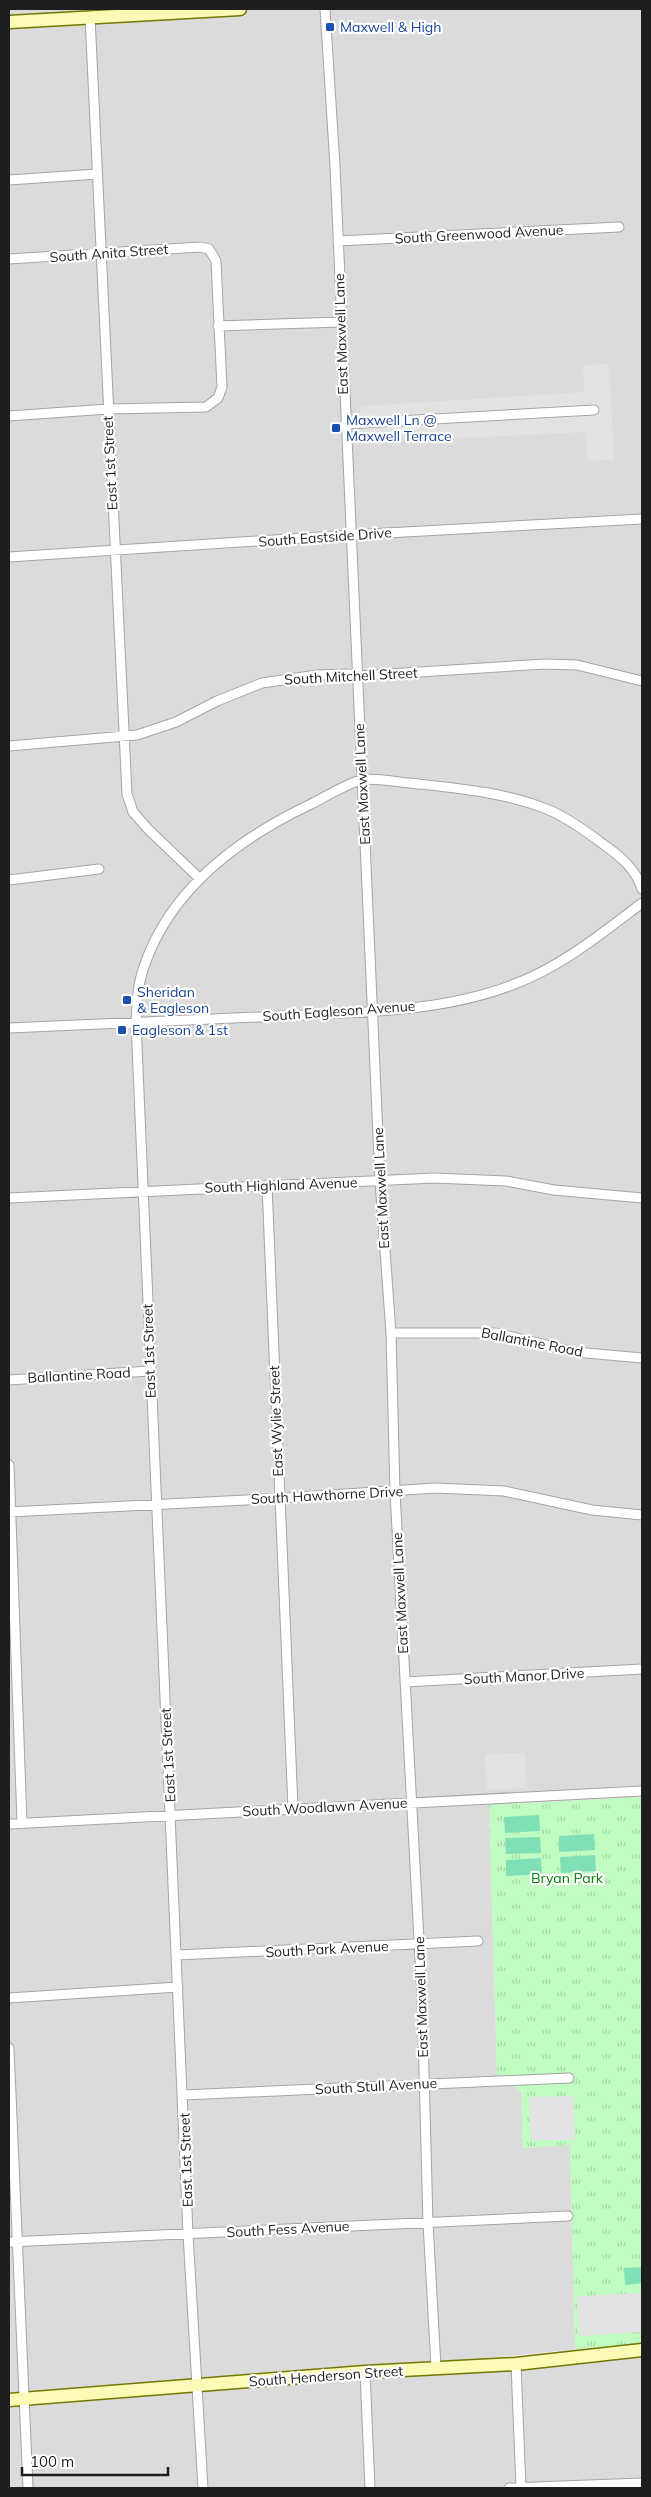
<svg xmlns="http://www.w3.org/2000/svg" width="651" height="2497" font-family="Mulish,sans-serif">
<defs>
<pattern id="park-tufts" width="24" height="20" patternUnits="userSpaceOnUse" patternTransform="scale(1.25)"><rect width="24" height="20" fill="#c0fbc1"/><path d="M3 7l-1-3M5 7V3M7 7l1-3M15 17l-1-3M17 17v-4M19 17l1-3" fill="none" stroke="#a5d7a5"/></pattern>
</defs>
<rect width="100%" height="100%" fill="#efebe4"/>
<path fill="#dcdbdb" fill-rule="evenodd" d="M 9,9 L 642,9 L 642,1797 L 489,1805 L 497,2073 L 521,2092 L 523,2148 L 570,2145 L 575,2349 L 642,2344 L 642,2488 L 9,2488 ZM 566,2350 L 514,2360 L 246,2382 Z"/>
<path fill="url(#park-tufts)" d="M 642,1797 L 642,2344 L 575,2349 L 570,2145 L 523,2148 L 521,2092 L 497,2073 L 489,1805 Z"/>
<path fill="#80e0b5" d="M 539,1815 L 540,1831 L 505,1833 L 504,1817 Z
M 594,1834 L 595,1850 L 559,1852 L 559,1836 Z
M 540,1837 L 541,1853 L 506,1854 L 505,1838 Z
M 595,1855 L 596,1871 L 561,1873 L 560,1857 Z
M 541,1858 L 542,1874 L 506,1876 L 506,1860 Z
M 642,2267 L 642,2283 L 625,2285 L 624,2268 Z"/>
<path fill="#e2e2e2" d="M 609,364 L 614,460 L 588,461 L 585,432 L 359,443 L 356,434 L 358,416 L 362,406 L 584,392 L 583,365 Z
M 525,1753 L 527,1788 L 487,1790 L 485,1754 Z
M 573,2096 L 575,2140 L 531,2140 L 529,2097 Z
M 642,2293 L 642,2332 L 579,2336 L 577,2296 Z"/>
<g fill="none" stroke-linecap="round" stroke-linejoin="round">
<g stroke="#a5a5a5" stroke-width="11">
<path id="street" d="M 325,9 L 335,166 L 380,1181 L 391,1333 L 395,1492 L 422,1996 L 428,2223 L 436,2367
M 90,17 L 127,794 L 133,812 L 148,829 L 200,879
M 9,180 L 97,174
M 338,241 L 619,227
M 9,259 L 200,247 L 209,249 L 216,261 L 222,387 L 218,398 L 206,407 L 108,409 L 9,416
M 218,326 L 341,322
M 345,424 L 594,410
M 9,557 L 350,535 L 642,519
M 9,746 L 137,735 L 176,722 L 217,701 L 262,683 L 317,675 L 348,674 L 357,676 L 545,664 L 577,665 L 642,681
M 9,880 L 99,869
M 9,1028 C 99,1024 190,1020 281,1016 C 357,1012 439,1013 512,985 C 561,967 601,934 642,903
M 267,1185 L 293,1808
M 9,1198 L 434,1178 L 506,1181 L 554,1190 L 642,1198
M 391,1333 L 496,1333 L 575,1352 L 642,1358
M 9,1380 L 150,1371
M 9,1465 L 22,1822
M 9,1512 L 286,1498 L 435,1488 L 504,1491 L 592,1510 L 642,1515
M 405,1682 L 642,1669
M 9,1824 L 642,1791
M 177,1955 L 478,1941
M 9,1998 L 178,1987
M 9,2048 L 28,2488
M 183,2095 L 569,2078
M 9,2242 L 568,2216
M 516,2364 L 521,2488
M 365,2372 L 370,2488
M 203,2488 L 188,2234 L 136,1022 C 137,1005 137,987 143,970 C 168,891 238,839 309,805 C 325,797 343,786 360,780 C 370,777 397,782 409,783 C 455,788 506,792 549,810 C 568,818 587,832 603,844 C 620,856 636,869 642,889
M 509,2488 L 642,2483"/>
</g>
<g stroke="#737802" stroke-width="15">
<path id="secondary" d="M 9,22 L 240,9
M 9,2400 L 365,2372 L 516,2364 L 642,2350"/>
</g>
<use href="#street" stroke="#fff" stroke-width="9"/>
<use href="#secondary" stroke="#fbfab7" stroke-width="12"/>
</g>
<g fill="#1a4fb4" stroke="#fff" stroke-width="2">
<rect x="325" y="22" width="10" height="10" rx="2.5"/>
<rect x="331" y="423" width="10" height="10" rx="2.5"/>
<rect x="122" y="995" width="10" height="10" rx="2.5"/>
<rect x="117" y="1025" width="10" height="10" rx="2.5"/>
</g>
<g text-anchor="middle" stroke-width="4.5" stroke-linejoin="round" paint-order="stroke">
<g font-size="14" fill="#164399" stroke="#fff" text-anchor="start">
<text x="340" y="32">Maxwell &amp; High</text>
<text x="346" y="425">Maxwell Ln @<tspan x="346" dy="16">Maxwell Terrace</tspan></text>
<text x="137" y="997">Sheridan<tspan x="137" dy="16">&amp; Eagleson</tspan></text>
<text x="132" y="1035">Eagleson &amp; 1st</text>
</g>
<g font-size="14" fill="#1e1e1e" stroke="#fff">
<text transform="translate(479 234) rotate(-3)" y="5">South Greenwood Avenue</text>
<text transform="translate(109 253) rotate(-4)" y="5">South Anita Street</text>
<text transform="translate(341 334) rotate(-92)" y="5">East Maxwell Lane</text>
<text transform="translate(110 463) rotate(-93)" y="5">East 1st Street</text>
<text transform="translate(325 537) rotate(-4)" y="5">South Eastside Drive</text>
<text transform="translate(351 676) rotate(-3)" y="5">South Mitchell Street</text>
<text transform="translate(362 784) rotate(-93)" y="5">East Maxwell Lane</text>
<text transform="translate(339 1011) rotate(-4)" y="5">South Eagleson Avenue</text>
<text transform="translate(281 1185) rotate(-2)" y="5">South Highland Avenue</text>
<text transform="translate(381 1188) rotate(-93)" y="5">East Maxwell Lane</text>
<text transform="translate(532 1342) rotate(11)" y="5">Ballantine Road</text>
<text transform="translate(149 1351) rotate(-92)" y="5">East 1st Street</text>
<text transform="translate(79 1375) rotate(-3)" y="5">Ballantine Road</text>
<text transform="translate(276 1421) rotate(-92)" y="5">East Wylie Street</text>
<text transform="translate(327 1495) rotate(-3)" y="5">South Hawthorne Drive</text>
<text transform="translate(400 1593) rotate(-93)" y="5">East Maxwell Lane</text>
<text transform="translate(524 1676) rotate(-3)" y="5">South Manor Drive</text>
<text transform="translate(168 1755) rotate(-93)" y="5">East 1st Street</text>
<text transform="translate(325 1807) rotate(-3)" y="5">South Woodlawn Avenue</text>
<text transform="translate(327 1949) rotate(-3)" y="5">South Park Avenue</text>
<text transform="translate(421 1997) rotate(-92)" y="5">East Maxwell Lane</text>
<text transform="translate(376 2086) rotate(-3)" y="5">South Stull Avenue</text>
<text transform="translate(186 2160) rotate(-92)" y="5">East 1st Street</text>
<text transform="translate(288 2229) rotate(-3)" y="5">South Fess Avenue</text>
<text transform="translate(326 2376) rotate(-4)" y="5">South Henderson Street</text>
</g>
<g font-size="14" fill="#09800b" stroke="#fff">
<text x="567" y="1883">Bryan Park</text>
</g>
</g>
<rect width="651" height="2497" fill="none" stroke="#1e1e1e" stroke-width="20"/>
<path d="M22 2467v8h146v-8" fill="none" stroke="#1e1e1e" stroke-width="2.5"/>
<text x="30" y="2467" font-size="15" fill="#1e1e1e" stroke="#ffffff" stroke-width="4" paint-order="stroke">100 m</text>
</svg>
